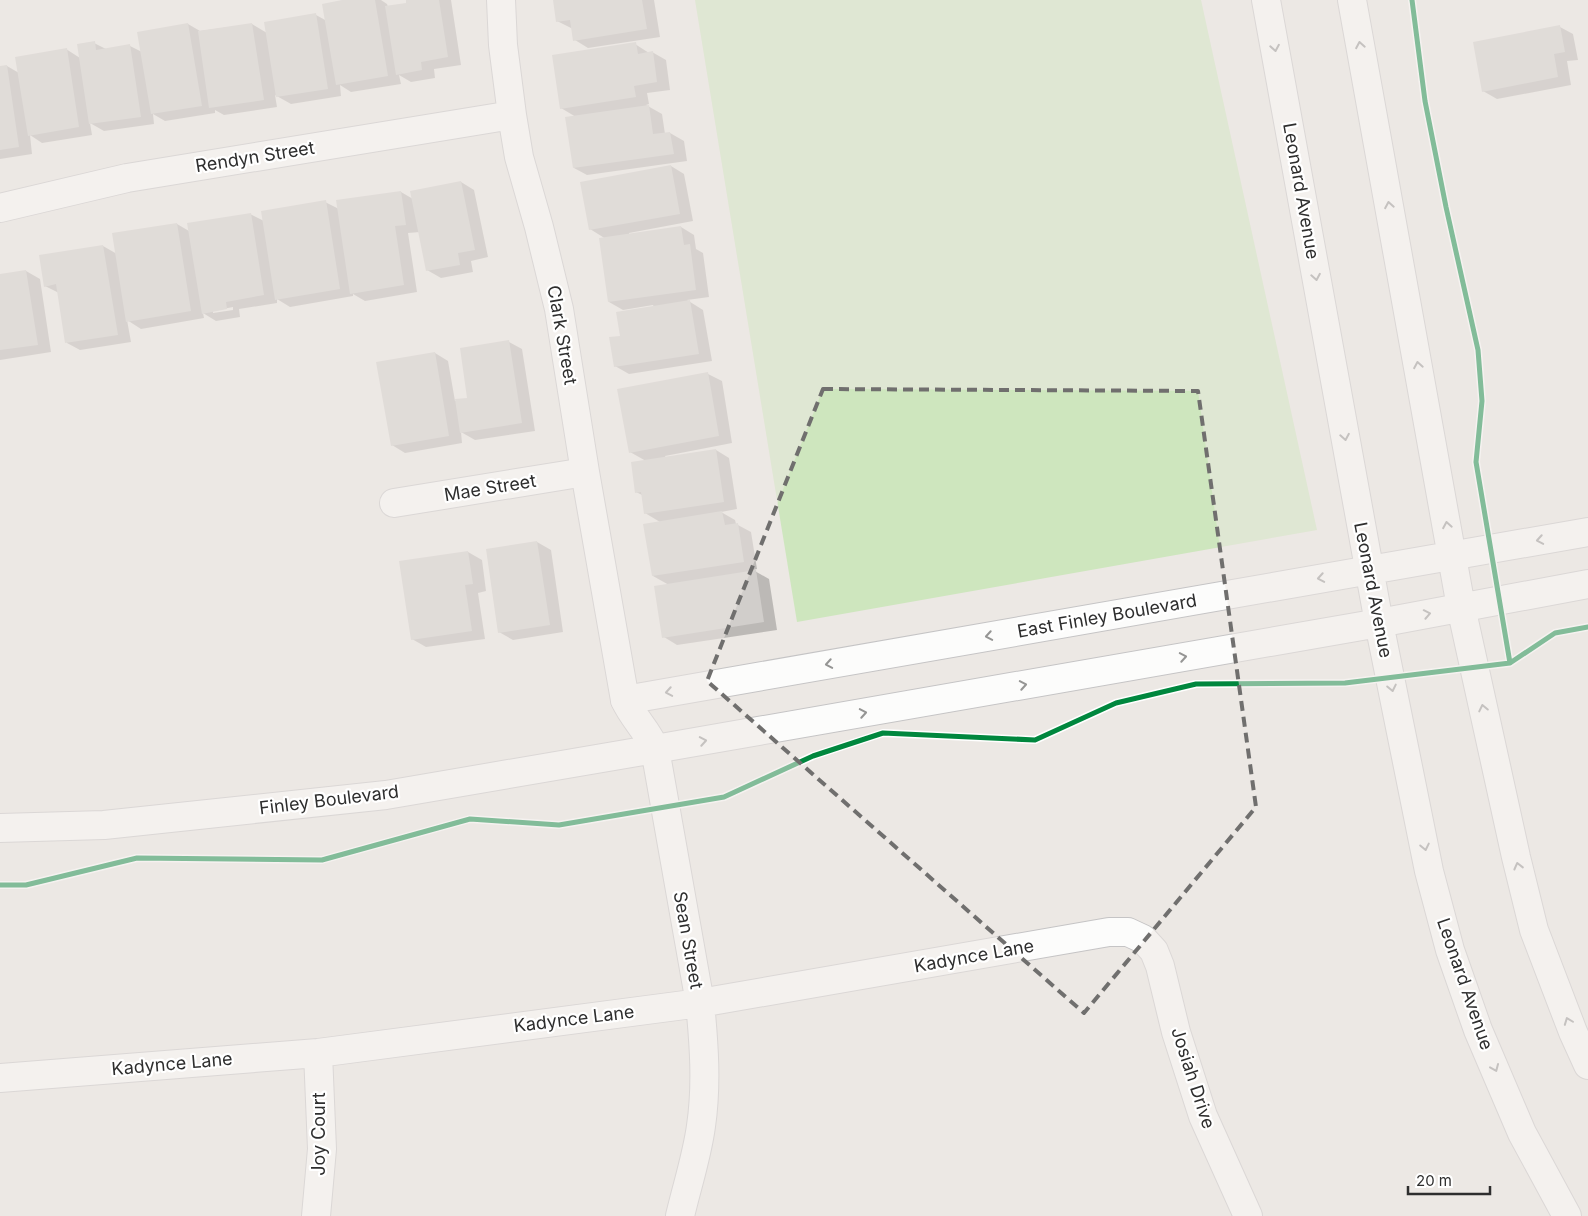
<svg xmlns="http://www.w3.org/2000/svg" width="1588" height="1216" font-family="Inter,sans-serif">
<rect width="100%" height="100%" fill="#ece8e4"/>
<path fill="#cee6be" d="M 695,0 L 1201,0 L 1317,530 L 797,622 Z"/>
<path fill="#0003" fill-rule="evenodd" d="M 350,0 L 381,0 L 387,4 L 388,7 L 408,4 L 407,0 L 451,0 L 461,65 L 434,69 L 435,78 L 411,82 L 399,75 L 401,84 L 351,92 L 340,85 L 341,96 L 291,104 L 275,95 L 277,107 L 224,115 L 215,110 L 215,113 L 165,121 L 153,114 L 154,124 L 104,131 L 90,123 L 92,135 L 42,143 L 30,135 L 32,154 L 0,159 L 0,67 L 7,66 L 19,73 L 66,49 L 80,58 L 94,43 L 106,49 L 130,46 L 142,52 L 188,24 L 200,31 L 252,24 L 267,33 L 316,15 L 327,21 Z
M 554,0 L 654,0 L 660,37 L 588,48 L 575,40 L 573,29 L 557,21 Z
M 1560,27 L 1573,34 L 1578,60 L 1567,61 L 1571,85 L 1497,99 L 1483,91 Z
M 635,44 L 649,53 L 652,52 L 666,60 L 670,90 L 647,93 L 649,104 L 646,105 L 662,114 L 665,134 L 670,133 L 684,141 L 687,161 L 587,175 L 574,168 L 576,117 L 561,108 Z
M 671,166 L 684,174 L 693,221 L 629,233 L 629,235 L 681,227 L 694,235 L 696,249 L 703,253 L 709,297 L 687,300 L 703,310 L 712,361 L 629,374 L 615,366 L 621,337 L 654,307 L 653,305 L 623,310 L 609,302 L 606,239 L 590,229 Z
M 461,182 L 474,190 L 488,257 L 471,261 L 473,272 L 441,278 L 427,270 L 420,232 L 408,233 L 417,292 L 365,301 L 353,294 L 353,296 L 290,307 L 277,299 L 277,303 L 239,309 L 240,317 L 216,321 L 203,313 L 204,318 L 141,329 L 127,320 L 131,342 L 80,350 L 67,343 L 59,293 L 45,286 L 103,246 L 117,254 L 177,224 L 189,231 L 250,214 L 264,221 L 325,202 L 339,209 L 401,192 L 413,199 ZM 233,307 L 233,310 L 213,313 L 213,311 Z
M 26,271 L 40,279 L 51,352 L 0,360 L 0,275 Z
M 509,342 L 522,349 L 535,431 L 475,440 L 461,432 L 462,443 L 405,453 L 392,445 L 435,353 L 448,361 L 455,401 L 469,399 Z
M 708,374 L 722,381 L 732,443 L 665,456 L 666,458 L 716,450 L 729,458 L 737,509 L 721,512 L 735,520 L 736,524 L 751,532 L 757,569 L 753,570 L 769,579 L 777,630 L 677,645 L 664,637 L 669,585 L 653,576 L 660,522 L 645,513 L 642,495 L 636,492 L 646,461 L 630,452 Z
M 537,542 L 551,550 L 563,632 L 513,640 L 499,632 Z
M 468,552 L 482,560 L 486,591 L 478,593 L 485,639 L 426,647 L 412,639 Z"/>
<path fill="#d1cecb" d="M 342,0 L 375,0 L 388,76 L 336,85 L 322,4 Z
M 406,0 L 439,0 L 448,57 L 421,62 L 422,70 L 396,75 L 385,6 L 406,3 Z
M 553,0 L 642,0 L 647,29 L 573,41 L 570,20 L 556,22 Z
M 316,13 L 328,89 L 276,97 L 264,22 Z
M 188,23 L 202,106 L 151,114 L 137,32 Z
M 252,23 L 264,100 L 209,108 L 198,31 Z
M 1560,25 L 1565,52 L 1554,54 L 1558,77 L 1482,92 L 1473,42 Z
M 95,41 L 96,50 L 130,44 L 141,117 L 89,124 L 77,44 Z
M 636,42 L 638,54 L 653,51 L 657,82 L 634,86 L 636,97 L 560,109 L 552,55 Z
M 67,48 L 79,127 L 28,136 L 15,57 Z
M 7,65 L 19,147 L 0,150 L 0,66 Z
M 649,105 L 653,134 L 670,132 L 674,154 L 573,168 L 565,117 Z
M 671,165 L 680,214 L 589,230 L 580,182 Z
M 461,181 L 475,250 L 458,253 L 460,265 L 426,271 L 410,191 Z
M 401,191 L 406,225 L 395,226 L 404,285 L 350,294 L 336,200 Z
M 326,200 L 340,289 L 275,300 L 261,211 Z
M 251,213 L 264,295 L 226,302 L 227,309 L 202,314 L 187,223 Z
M 177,223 L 191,311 L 126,322 L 112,233 Z
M 681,226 L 684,245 L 690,244 L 696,290 L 608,302 L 599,238 Z
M 103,245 L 118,335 L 65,343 L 56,284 L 44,287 L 39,255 Z
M 26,270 L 38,345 L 0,350 L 0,274 Z
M 690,300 L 699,354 L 614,367 L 609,337 L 620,336 L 616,312 Z
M 509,340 L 522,423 L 460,433 L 455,399 L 467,398 L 460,348 Z
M 435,352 L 449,436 L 391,446 L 376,362 Z
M 708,372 L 719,436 L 629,453 L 617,389 Z
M 716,449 L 724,502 L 644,514 L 641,492 L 635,493 L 631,462 Z
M 722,511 L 725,525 L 738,523 L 744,562 L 652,576 L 643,524 Z
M 537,541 L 550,625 L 498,633 L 486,549 Z
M 468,551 L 473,584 L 465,585 L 472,631 L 411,640 L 399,561 Z
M 756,570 L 764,622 L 662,638 L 654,586 Z"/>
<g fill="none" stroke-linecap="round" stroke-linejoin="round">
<g stroke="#c5c4c5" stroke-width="30">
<path id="minor" d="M 501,0 L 503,45 L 512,115 L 519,157 L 539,227 L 559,309 L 585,472 L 625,700 C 633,718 648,731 655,749 L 700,1003 C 704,1044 707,1085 701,1126 C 697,1156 687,1186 680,1216
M 0,208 L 127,178 L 512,115
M 394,503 L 585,472
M 0,828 L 104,825 L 386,795 L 655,749
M 0,1078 L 318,1053 L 700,1003 L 1109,932 L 1128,932 L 1143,939 L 1154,951 L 1160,966 L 1176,1032 L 1203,1116 L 1248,1216
M 316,1216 L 322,1149 L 318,1053"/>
</g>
<g stroke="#c5c4c5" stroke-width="30">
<path id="tertiary" d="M 1266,0 L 1379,623 L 1429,871 L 1450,950 L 1478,1030 L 1522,1133 L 1567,1216
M 1352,0 L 1461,607 L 1516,857 L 1534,930 L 1573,1032 L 1588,1065
M 625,700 L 1588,532
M 655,749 L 1379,623 L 1588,584"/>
</g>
<use href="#minor" stroke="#fcfcfb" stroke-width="28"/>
<use href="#tertiary" stroke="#fcfcfb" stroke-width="28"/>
<g stroke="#fff" stroke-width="8">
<path id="cycleway" d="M 1412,0 L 1425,101 L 1446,207 L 1478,350 L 1482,401 L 1476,462 L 1510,663
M 0,885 L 26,885 L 137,858 L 322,860 L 470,819 L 559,825 L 724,797 L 813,756 L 883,733 L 1035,740 L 1116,703 L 1196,684 L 1345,683 L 1510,663 L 1555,633 L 1588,627"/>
</g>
<use href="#cycleway" stroke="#00873e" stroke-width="5"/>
</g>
<defs><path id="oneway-chevron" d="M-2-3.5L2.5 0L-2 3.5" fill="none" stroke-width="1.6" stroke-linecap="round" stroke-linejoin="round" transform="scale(1.25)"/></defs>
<g stroke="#959594">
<use href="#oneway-chevron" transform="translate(1360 45) rotate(-100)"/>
<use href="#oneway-chevron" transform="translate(1275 48) rotate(80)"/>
<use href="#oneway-chevron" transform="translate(1389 205) rotate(-100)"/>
<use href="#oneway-chevron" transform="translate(1316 277) rotate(80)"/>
<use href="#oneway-chevron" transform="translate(1418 365) rotate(-100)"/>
<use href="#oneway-chevron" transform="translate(1345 437) rotate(80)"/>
<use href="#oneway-chevron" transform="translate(1447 525) rotate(-100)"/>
<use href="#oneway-chevron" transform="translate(1540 540) rotate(170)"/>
<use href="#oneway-chevron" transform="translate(1321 578) rotate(170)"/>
<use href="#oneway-chevron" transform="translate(1427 614) rotate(-11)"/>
<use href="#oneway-chevron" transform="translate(989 636) rotate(170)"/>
<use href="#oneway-chevron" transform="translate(1183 657) rotate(-10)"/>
<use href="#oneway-chevron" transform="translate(829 664) rotate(170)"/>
<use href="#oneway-chevron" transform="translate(1023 685) rotate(-10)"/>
<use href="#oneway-chevron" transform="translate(1392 688) rotate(78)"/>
<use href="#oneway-chevron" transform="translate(669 692) rotate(170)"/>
<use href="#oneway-chevron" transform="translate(1483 708) rotate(-102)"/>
<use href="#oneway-chevron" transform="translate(863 713) rotate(-10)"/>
<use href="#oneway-chevron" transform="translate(703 741) rotate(-10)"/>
<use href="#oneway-chevron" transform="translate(1425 847) rotate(78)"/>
<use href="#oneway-chevron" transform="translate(1518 866) rotate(-104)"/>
<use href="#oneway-chevron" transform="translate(1568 1021) rotate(-111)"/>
<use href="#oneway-chevron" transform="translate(1495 1068) rotate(67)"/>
</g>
<path d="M0 0H1588V1216H0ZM 823,389 L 1198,391 L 1256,807 L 1084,1013 L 707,681 Z" fill="#ece8e4" fill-opacity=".55" fill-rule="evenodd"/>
<path fill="none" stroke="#706f6e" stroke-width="4" stroke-dasharray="10 6" stroke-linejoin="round" d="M 823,389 L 1198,391 L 1256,807 L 1084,1013 L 707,681 Z"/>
<g text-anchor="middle" stroke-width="4.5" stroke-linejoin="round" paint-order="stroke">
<g font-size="18" fill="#2e2e2e" stroke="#fff">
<text transform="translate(255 157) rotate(-9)" y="6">Rendyn Street</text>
<text transform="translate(1301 191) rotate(80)" y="6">Leonard Avenue</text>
<text transform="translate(562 335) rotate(80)" y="6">Clark Street</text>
<text transform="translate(490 488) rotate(-9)" y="6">Mae Street</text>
<text transform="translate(1373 590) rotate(79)" y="6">Leonard Avenue</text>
<text transform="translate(1107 616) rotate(-10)" y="6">East Finley Boulevard</text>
<text transform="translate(329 800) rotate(-7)" y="6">Finley Boulevard</text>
<text transform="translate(688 940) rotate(80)" y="6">Sean Street</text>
<text transform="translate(974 956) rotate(-10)" y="6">Kadynce Lane</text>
<text transform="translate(1465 984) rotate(71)" y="6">Leonard Avenue</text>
<text transform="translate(574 1019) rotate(-7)" y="6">Kadynce Lane</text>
<text transform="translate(172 1064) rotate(-5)" y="6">Kadynce Lane</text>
<text transform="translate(1193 1078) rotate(72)" y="6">Josiah Drive</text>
<text transform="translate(319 1134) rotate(-90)" y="6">Joy Court</text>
</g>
</g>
<path d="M1408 1186v8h82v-8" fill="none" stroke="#2e2e2e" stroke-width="2.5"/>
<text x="1416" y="1186" font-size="15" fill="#2e2e2e" stroke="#ffffff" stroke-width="4" paint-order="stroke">20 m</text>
</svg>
